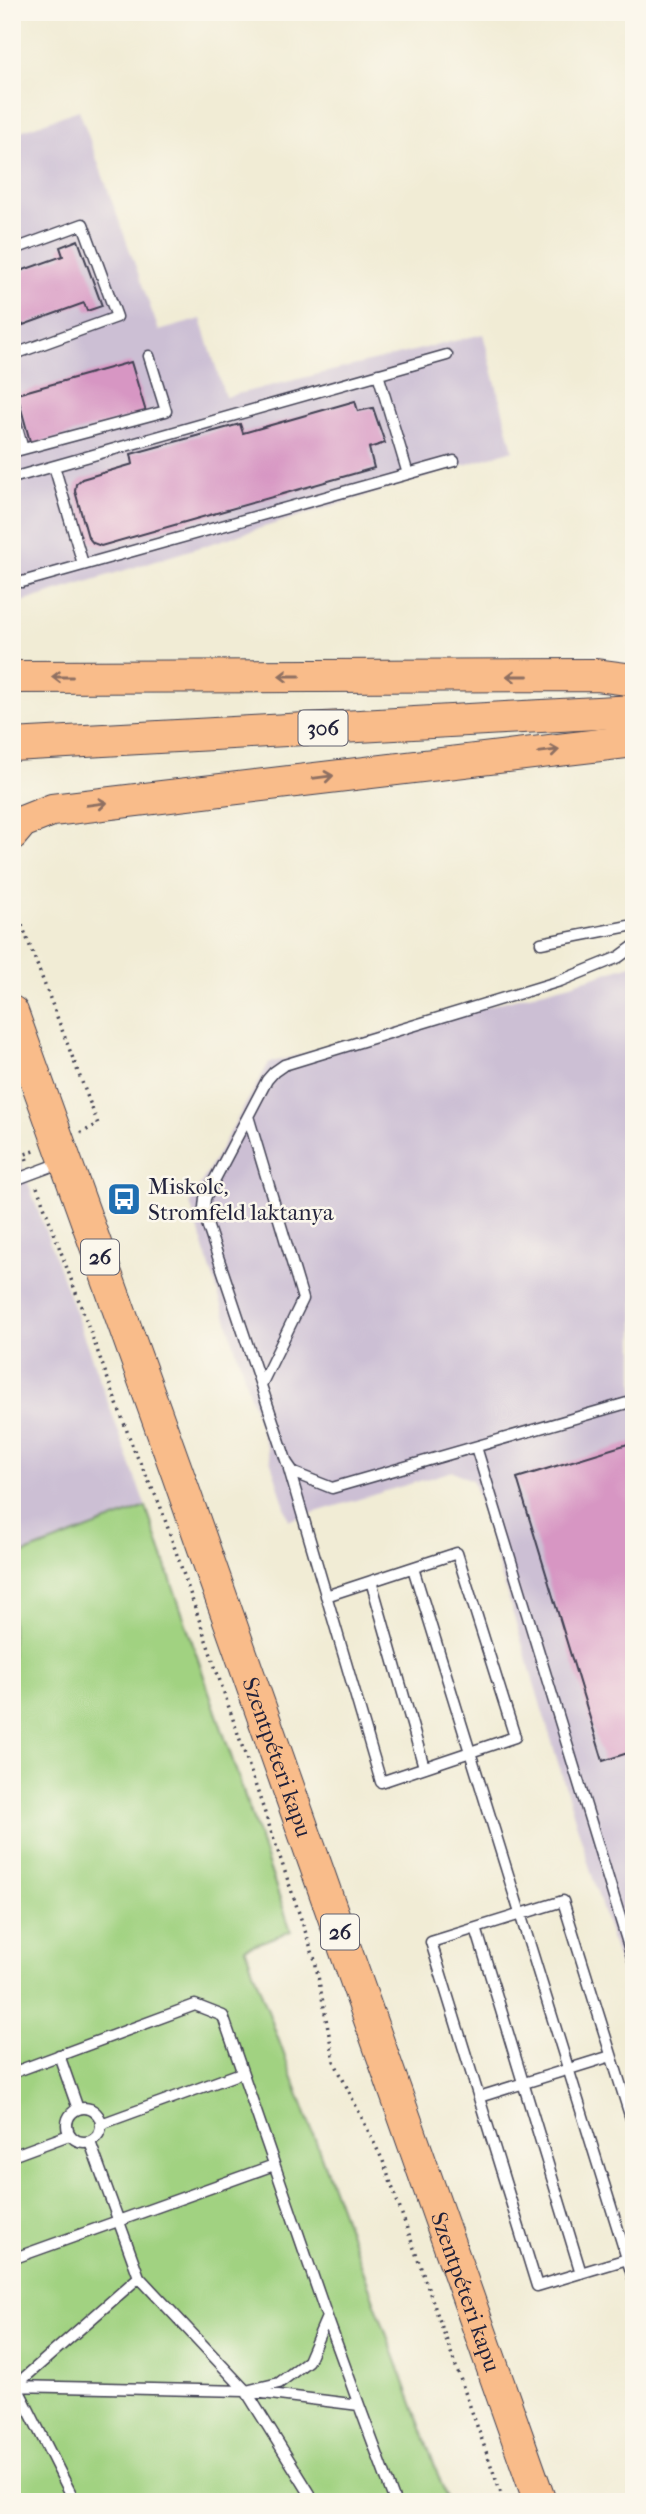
<svg xmlns="http://www.w3.org/2000/svg" width="646" height="2514" font-family="'IM FELL French Canon',serif">
<rect width="100%" height="100%" fill="#fbf7ec"/>
<filter id="ink" filterUnits="userSpaceOnUse"><feTurbulence type="fractalNoise" baseFrequency=".0143" numOctaves="2"/><feDisplacementMap in="SourceGraphic" scale="14" xChannelSelector="R" yChannelSelector="G"/><feConvolveMatrix kernelMatrix="1 2 1 2 8 2 1 2 1" color-interpolation-filters="sRGB"/></filter>
<filter id="wash" filterUnits="userSpaceOnUse"><feTurbulence type="fractalNoise" baseFrequency=".00686" numOctaves="4" result="noise"/><feDisplacementMap in="SourceGraphic" scale="28" xChannelSelector="R" yChannelSelector="G"/><feGaussianBlur stdDeviation="1.57" result="paint"/><feColorMatrix in="noise" values="0 0 0 0 0 0 0 0 0 0 0 0 0 0 0 0 0 1.4 0 .05"/><feComposite in="paint" operator="in"/></filter>
<g filter="url(#wash)">
<rect width="100%" height="100%" fill="#f1ecd5"/>
<path fill="#ccbfd4" d="M 79,110 L 159,331 L 201,319 L 225,397 L 483,334 L 513,450 L 12,605 L 12,134 Z
M 634,964 L 634,2014 L 473,1481 L 453,1471 L 289,1520 L 190,1203 L 269,1063 L 571,984 Z
M 12,1139 L 146,1507 L 12,1558 Z"/>
<path fill="#a1d281" stroke="#627a5e" stroke-width="2" d="M 146,1507 L 291,1931 L 245,1948 L 448,2502 L 12,2502 L 12,1558 Z"/>
<g id="blocks">
<path fill="#d796c3" d="M 78,240 L 102,306 L 87,311 L 84,303 L 12,329 L 12,274 L 63,256 L 60,247 Z
M 131,362 L 146,412 L 31,445 L 17,394 Z
M 355,401 L 358,411 L 373,408 L 385,443 L 369,448 L 374,468 L 101,546 L 93,543 L 88,537 L 75,491 L 76,484 L 82,479 L 133,464 L 131,454 L 240,424 L 243,433 Z
M 634,1442 L 634,1751 L 603,1761 L 517,1478 Z"/>
</g>
</g>
<g filter="url(#ink)">
<use href="#blocks" fill-opacity="0" stroke="#414052" stroke-width="2"/>
<g fill="none" stroke-linecap="round" stroke-linejoin="round">
<g stroke="#414052" stroke-width="13">
<path id="service" d="M 12,250 L 83,224 L 117,317 L 12,355
M 378,374 L 408,474
M 12,410 L 23,449
M 12,452 L 166,411 L 149,356
M 54,466 L 83,564
M 12,478 L 447,355
M 22,582 L 454,461
M 541,943 L 634,925
M 634,946 L 619,957 L 560,981 L 284,1065 L 274,1072 L 267,1080 L 205,1198 L 204,1208 L 208,1227 L 287,1463 L 294,1473 L 332,1488 L 634,1401
M 248,1116 L 303,1299 L 261,1385
M 12,1181 L 63,1162
M 476,1447 L 634,1963
M 289,1469 L 381,1782 L 515,1737 L 457,1553 L 326,1596
M 413,1568 L 634,2281
M 371,1581 L 424,1767
M 476,1928 L 581,2273
M 59,2055 L 78,2109
M 12,2073 L 195,2005 L 223,2016 L 327,2317 L 308,2361 L 279,2383 L 246,2391
M 479,2097 L 611,2056
M67 2125a17 17 0 1 1 34 0a17 17 0 1 1-34 0Z
M 101,2124 L 241,2073
M 634,2128 L 563,1901 L 431,1942 L 537,2286 L 634,2257
M 12,2156 L 69,2135
M 12,2259 L 274,2165
M 139,2277 L 246,2391 L 310,2494 L 311,2502
M 12,2377 L 75,2502
M 16,2385 L 139,2277 L 90,2142
M 12,2386 L 246,2391 L 359,2405 L 327,2317
M 359,2405 L 395,2502"/>
</g>
<g stroke="#414052" stroke-width="34">
<g id="primary">
<path d="M 12,677 L 596,675 L 634,680"/>
<path d="M 12,745 L 634,711"/>
<path d="M 12,834 L 22,822 L 52,810 L 634,741"/>
<path id="s1" d="M 12,1012 L 177,1472 L 540,2502"/>
</g>
</g>
<path stroke="#414052" stroke-width="3.5" stroke-dasharray="2 5" stroke-linecap="butt" d="M 12,899 L 98,1124 L 81,1133
M 27,1160 L 25,1154 L 38,1150
M 37,1187 L 134,1450 L 160,1505 L 315,1960 L 334,2061 L 383,2161 L 504,2502"/>
<use href="#service" stroke="#fff" stroke-width="10"/>
<use href="#primary" stroke="#f9bc8a" stroke-width="32"/>
</g>
<defs><path id="oneway-shaft" d="M-6 0H5M1.5-3L5.5 0L1.5 3" fill="none" stroke-width="1.6" stroke-linecap="round" stroke-linejoin="round" transform="scale(1.75)"/></defs>
<g stroke="#8e6f62">
<use href="#oneway-shaft" transform="translate(289 676) rotate(180)"/>
<use href="#oneway-shaft" transform="translate(517 676) rotate(180)"/>
<use href="#oneway-shaft" transform="translate(62 677) rotate(180)"/>
<use href="#oneway-shaft" transform="translate(549 751) rotate(-7)"/>
<use href="#oneway-shaft" transform="translate(323 777) rotate(-7)"/>
<use href="#oneway-shaft" transform="translate(97 804) rotate(-7)"/>
</g>
</g>
<defs>
<g id="bus-square" transform="scale(1.75)"><rect x="-9" y="-9" width="18" height="18" rx="4" fill="#1f6fb2" stroke="#fbf7ec"/><path d="M-5-6H5V4H4V6H2V4H-2V6H-4V4H-5ZM-3.5-4V0h7V-4ZM-3.5 1.2v1.5H-2V1.2ZM2 1.2v1.5H3.5V1.2Z" fill="#fff"/></g>
</defs>
<g fill-rule="evenodd">
<use href="#bus-square" x="124" y="1199"/>
</g>
<g text-anchor="middle" stroke-width="5" stroke-linejoin="round" paint-order="stroke">
<g fill="#fbf7ec" stroke="#636270" stroke-width="2">
<rect x="298.5" y="710.5" width="49" height="35" rx="5"/>
<rect x="81" y="1239.5" width="38" height="35" rx="5"/>
<rect x="321" y="1914.5" width="38" height="35" rx="5"/>
</g>
<g font-size="21" font-weight="bold" fill="#22223b">
<text x="323" y="735">306</text>
<text x="100" y="1264">26</text>
<text x="340" y="1939">26</text>
</g>
<g font-size="23" fill="#22223b" stroke="#fbf7ec" text-anchor="start">
<text x="148" y="1194">Miskolc,<tspan x="148" dy="26">Stromfeld laktanya</tspan></text>
</g>
<g font-size="23" fill="#22223b" stroke="#fbf7ec">
<text dy="8" stroke="none"><textPath href="#s1" startOffset="791">Szentpéteri kapu</textPath></text>
<text dy="8" stroke="none"><textPath href="#s1" startOffset="1358">Szentpéteri kapu</textPath></text>
</g>
</g>
<rect width="646" height="2514" fill="none" stroke="#fbf7ec" stroke-width="42"/>
</svg>
